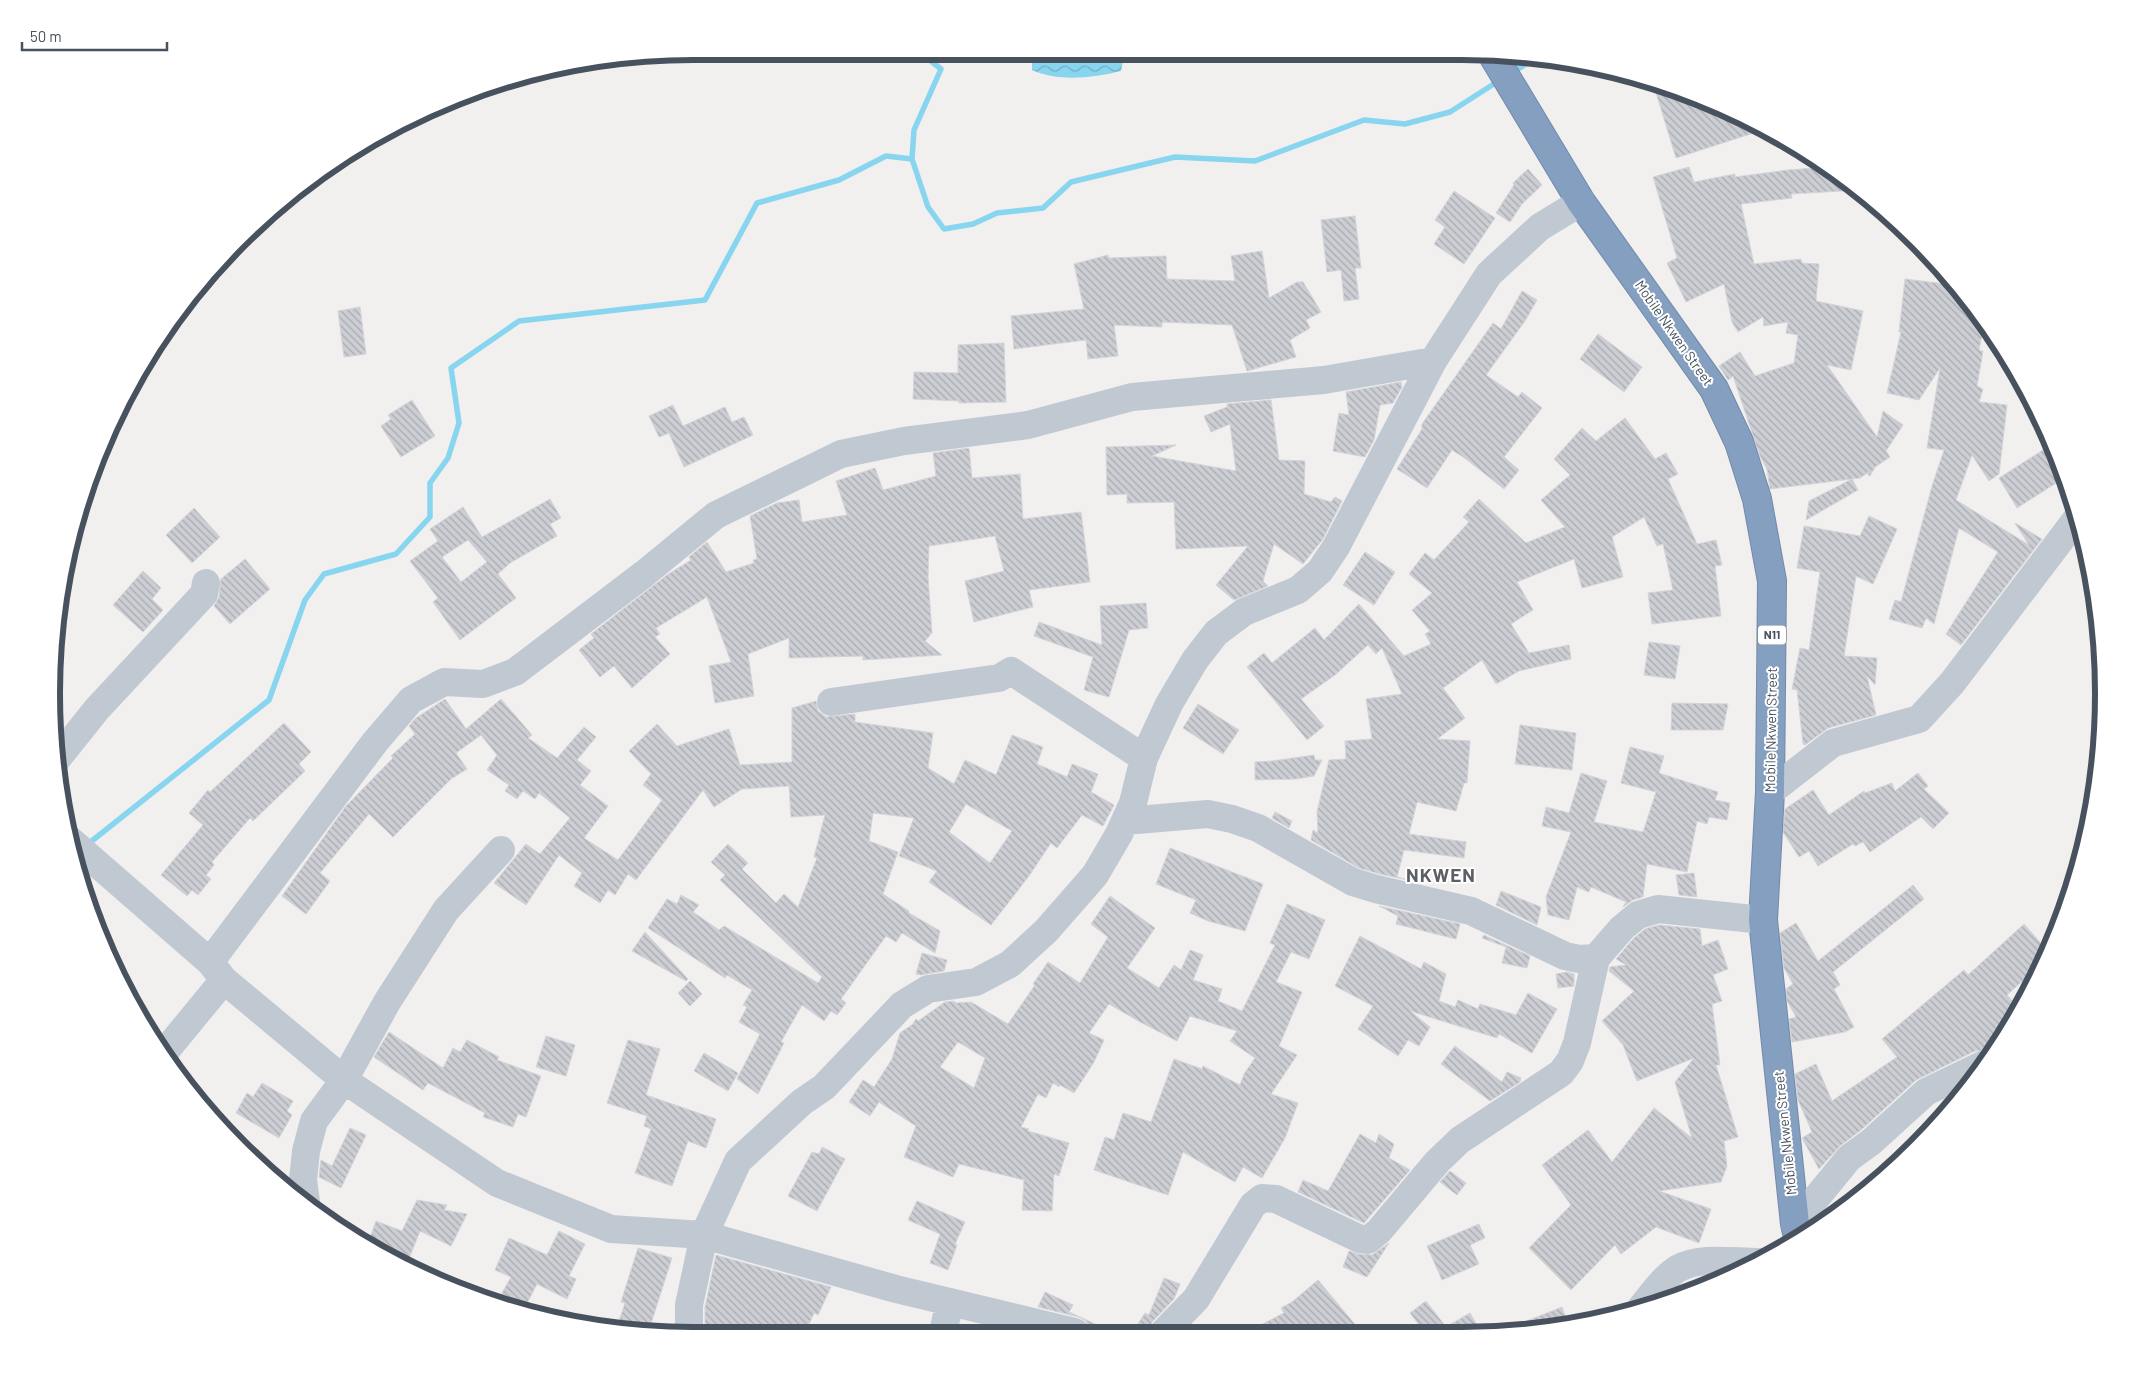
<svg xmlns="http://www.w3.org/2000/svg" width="2155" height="1387" font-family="Barlow,sans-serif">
<defs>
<pattern id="water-waves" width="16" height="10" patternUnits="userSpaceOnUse" patternTransform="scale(1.25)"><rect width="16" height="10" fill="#88d5ef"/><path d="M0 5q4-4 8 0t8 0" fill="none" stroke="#71afc5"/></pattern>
<pattern id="building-back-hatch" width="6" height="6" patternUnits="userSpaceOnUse" patternTransform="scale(1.25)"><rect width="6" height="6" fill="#ccced4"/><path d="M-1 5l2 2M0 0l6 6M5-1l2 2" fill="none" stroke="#a7aaaf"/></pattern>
</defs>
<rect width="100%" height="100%" fill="#f2efef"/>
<path fill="url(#water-waves)" d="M 1032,57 L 1122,57 L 1123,61 L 1121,71 C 1093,78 1058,82 1032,70 Z"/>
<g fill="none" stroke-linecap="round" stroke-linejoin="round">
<path stroke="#88d5ef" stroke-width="5.5" d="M 1512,73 L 1537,57
M 912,159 L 914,130 L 941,69 L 926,57
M 88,844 L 269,700 L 305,600 L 324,574 L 396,554 L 430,517 L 430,483 L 448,458 L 459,423 L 451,368 L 519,321 L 705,300 L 757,203 L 839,180 L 886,156 L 912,159 L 928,207 L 944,229 L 973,224 L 997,213 L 1043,208 L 1071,182 L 1175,157 L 1255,161 L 1364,120 L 1405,124 L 1450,112 L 1500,80"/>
</g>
<path fill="url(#building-back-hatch)" stroke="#d3d5db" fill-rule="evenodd" d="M 1654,86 L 1708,100 L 1763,130 L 1676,158 Z
M 1689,167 L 1694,182 L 1735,174 L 1735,177 L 1788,170 L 1828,167 L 1859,190 L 1791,194 L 1792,198 L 1741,204 L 1754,264 L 1801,259 L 1802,263 L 1819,264 L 1816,301 L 1863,311 L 1851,370 L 1827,365 L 1877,437 L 1883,411 L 1903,425 L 1886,451 L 1890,457 L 1875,467 L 1870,476 L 1868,475 L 1869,472 L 1860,478 L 1770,489 L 1767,469 L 1760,456 L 1733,376 L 1728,380 L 1719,366 L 1740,352 L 1755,376 L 1794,363 L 1798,335 L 1786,333 L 1788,322 L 1764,326 L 1763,317 L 1738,332 L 1732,322 L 1724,284 L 1686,302 L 1667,263 L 1677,258 L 1653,177 Z
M 1528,169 L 1542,185 L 1522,204 L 1510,222 L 1496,213 L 1514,185 L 1513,183 Z
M 1454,191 L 1495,218 L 1464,264 L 1434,244 L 1445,227 L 1435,220 Z
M 1355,216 L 1361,268 L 1355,268 L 1359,299 L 1344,301 L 1341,270 L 1327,272 L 1321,220 Z
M 1262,251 L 1269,298 L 1297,282 L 1303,282 L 1321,312 L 1306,320 L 1310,328 L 1290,340 L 1296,357 L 1247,371 L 1232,325 L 1162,322 L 1162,327 L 1114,325 L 1118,356 L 1088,359 L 1086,340 L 1014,349 L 1011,316 L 1084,309 L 1074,264 L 1108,255 L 1109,258 L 1166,256 L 1167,279 L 1235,281 L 1231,256 Z
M 1905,279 L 1954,285 L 1971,302 L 1984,324 L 1979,350 L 1983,351 L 1977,386 L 1983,389 L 1979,402 L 2007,405 L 1999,474 L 1989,481 L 1972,455 L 1956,500 L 2029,545 L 2015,523 L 2042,539 L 1961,645 L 1946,634 L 1998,552 L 1959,528 L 1934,624 L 1926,618 L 1922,628 L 1889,619 L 1895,600 L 1901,602 L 1932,486 L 1944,450 L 1927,448 L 1940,368 L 1919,400 L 1887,393 L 1901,332 L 1899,332 Z
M 1522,291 L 1537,300 L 1525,321 L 1486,375 L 1518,397 L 1522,392 L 1542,408 L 1504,457 L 1519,470 L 1504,489 L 1466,459 L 1452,450 L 1427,488 L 1397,469 L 1422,429 L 1422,424 L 1493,323 L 1501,329 Z
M 360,307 L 366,354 L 344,357 L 338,311 Z
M 1598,334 L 1642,367 L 1624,392 L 1580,359 Z
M 1004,343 L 1006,402 L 959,403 L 959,401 L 913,399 L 914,372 L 958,373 L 958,345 Z
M 1401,382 L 1402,387 L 1393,403 L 1380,405 L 1374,440 L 1365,457 L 1333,451 L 1339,413 L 1349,415 L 1346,392 Z
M 412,400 L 435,436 L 401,457 L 381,426 L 391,419 L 388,415 Z
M 1271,400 L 1279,460 L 1305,461 L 1304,494 L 1331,502 L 1335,497 L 1342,501 L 1323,539 L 1303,564 L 1274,544 L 1263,581 L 1268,586 L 1234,600 L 1216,585 L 1248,546 L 1176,549 L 1174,502 L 1127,503 L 1127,494 L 1107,495 L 1106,447 L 1176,445 L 1152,456 L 1236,471 L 1230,424 L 1211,432 L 1204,416 L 1227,407 L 1227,404 Z
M 673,405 L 683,426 L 725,407 L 732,422 L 744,417 L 753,435 L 684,467 L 669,433 L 659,437 L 649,416 Z
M 1625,418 L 1655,459 L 1666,453 L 1678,474 L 1668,479 L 1697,544 L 1716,540 L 1722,565 L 1715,566 L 1721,616 L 1652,624 L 1648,593 L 1673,590 L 1663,544 L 1657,546 L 1644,517 L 1612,537 L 1623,577 L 1582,588 L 1574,559 L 1517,582 L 1533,610 L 1511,624 L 1529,653 L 1569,645 L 1571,659 L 1519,671 L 1496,684 L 1482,660 L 1443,688 L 1465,718 L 1437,739 L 1470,741 L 1467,783 L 1464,783 L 1456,811 L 1417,802 L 1409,834 L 1466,842 L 1464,858 L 1404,850 L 1397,877 L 1408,880 L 1380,874 L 1359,868 L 1311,840 L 1313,830 L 1318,833 L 1317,812 L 1329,760 L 1346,759 L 1345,741 L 1372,739 L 1366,699 L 1402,694 L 1382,648 L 1376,654 L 1368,645 L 1335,675 L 1301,699 L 1324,726 L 1307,740 L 1247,667 L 1264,653 L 1272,663 L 1315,628 L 1324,640 L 1359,604 L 1404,656 L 1431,644 L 1425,634 L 1430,631 L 1412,610 L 1432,593 L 1409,574 L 1425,553 L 1434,560 L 1469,522 L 1463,517 L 1479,499 L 1526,543 L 1565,527 L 1541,500 L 1570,475 L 1554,459 L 1582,428 L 1596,441 Z
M 2051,445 L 2064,478 L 2017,508 L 1999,478 Z
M 969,448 L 972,478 L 1020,474 L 1023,519 L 1081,512 L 1090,582 L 1029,590 L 1033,607 L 974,622 L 965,581 L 1004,571 L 995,536 L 929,546 L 928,577 L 932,633 L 925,641 L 942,655 L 863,660 L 863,656 L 789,658 L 789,638 L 748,654 L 754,696 L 715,703 L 709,666 L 731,662 L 707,597 L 656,628 L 660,634 L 655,637 L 670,654 L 632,688 L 614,666 L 600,677 L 579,650 L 594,638 L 591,634 L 667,575 L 691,560 L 689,557 L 707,542 L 726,572 L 754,563 L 753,560 L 757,559 L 750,516 L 777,503 L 799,500 L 802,522 L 847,515 L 836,481 L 875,468 L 883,490 L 936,476 L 933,453 Z
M 1852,479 L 1858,490 L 1806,520 L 1809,501 Z
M 550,499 L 561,518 L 550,524 L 557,536 L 510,563 L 498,574 L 516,598 L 460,640 L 433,602 L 438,598 L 410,561 L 438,541 L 430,529 L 463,507 L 482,537 ZM 468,540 L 487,562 L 461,582 L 442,557 Z
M 194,508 L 220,537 L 192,563 L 166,535 Z
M 1869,516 L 1897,529 L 1873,584 L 1856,576 L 1844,656 L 1877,658 L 1875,685 L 1867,676 L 1876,715 L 1828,728 L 1805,745 L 1803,744 L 1797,690 L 1792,689 L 1800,648 L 1809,650 L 1820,572 L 1797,568 L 1804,526 L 1860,536 Z
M 1365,552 L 1395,572 L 1374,605 L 1343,585 Z
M 245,559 L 270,589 L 230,624 L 214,606 L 219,597 L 221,579 Z
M 143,571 L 161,588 L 152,599 L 163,610 L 143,632 L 113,605 Z
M 1146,603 L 1148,628 L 1129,630 L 1109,697 L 1084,690 L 1093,657 L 1034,636 L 1039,622 L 1102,645 L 1100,606 Z
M 1649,642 L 1680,646 L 1675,679 L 1644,675 Z
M 445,699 L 466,729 L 501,699 L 532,735 L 528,738 L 557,758 L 584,727 L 596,737 L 577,760 L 591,771 L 580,785 L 608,806 L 584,838 L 618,860 L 662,800 L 643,785 L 651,774 L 629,751 L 657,724 L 677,746 L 729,729 L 740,765 L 792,762 L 792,708 L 816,701 L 818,711 L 826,717 L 855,714 L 855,722 L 933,733 L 928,768 L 954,784 L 965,760 L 996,775 L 1012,735 L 1043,747 L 1037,764 L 1067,777 L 1072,764 L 1098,774 L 1091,792 L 1114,805 L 1103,826 L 1082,815 L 1057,848 L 1051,843 L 1029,876 L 991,925 L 929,882 L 937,871 L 899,856 L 914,818 L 873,813 L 869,841 L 898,852 L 883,894 L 909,911 L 909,913 L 940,931 L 935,953 L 902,933 L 896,942 L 886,936 L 841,999 L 846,1003 L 837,1015 L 831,1011 L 824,1021 L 802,1005 L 781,1042 L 784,1043 L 758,1094 L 737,1079 L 760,1034 L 739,1022 L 747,1007 L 743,1005 L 752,990 L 727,975 L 725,978 L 648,928 L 667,899 L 677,904 L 681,895 L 699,905 L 693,912 L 719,930 L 724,926 L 818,983 L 822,977 L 720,880 L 725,875 L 711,862 L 728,844 L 748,863 L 742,869 L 776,903 L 784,894 L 798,907 L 817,858 L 814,857 L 825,815 L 791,817 L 789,786 L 742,789 L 714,807 L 703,790 L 636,880 L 628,874 L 615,895 L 608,890 L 600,903 L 574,886 L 582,873 L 559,855 L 526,905 L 494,883 L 526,844 L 540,854 L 570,818 L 539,793 L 535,799 L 523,791 L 517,799 L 505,791 L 509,785 L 487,770 L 497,755 L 481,735 L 456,753 L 467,769 L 451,779 L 393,837 L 369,814 L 320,873 L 330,881 L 306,914 L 282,896 L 346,806 L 393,758 L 391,756 L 415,734 L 409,726 L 416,718 ZM 966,804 L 1012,831 L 990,863 L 949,832 Z
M 1672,703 L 1728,704 L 1723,730 L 1671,730 Z
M 1198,704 L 1239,730 L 1223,754 L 1183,728 Z
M 284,723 L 311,752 L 299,764 L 305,771 L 253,821 L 250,818 L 212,862 L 214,865 L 206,875 L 211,879 L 198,895 L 192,890 L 187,896 L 161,875 L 203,825 L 189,813 L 208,790 L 210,792 Z
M 1520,725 L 1576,733 L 1572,770 L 1515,764 Z
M 1630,747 L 1664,756 L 1659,773 L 1718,792 L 1715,800 L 1730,803 L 1727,820 L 1709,817 L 1707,824 L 1697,821 L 1687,872 L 1647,864 L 1643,897 L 1633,900 L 1623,907 L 1626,902 L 1591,887 L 1589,892 L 1577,887 L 1569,920 L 1548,915 L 1546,897 L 1571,832 L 1542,826 L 1546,807 L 1569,813 L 1581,773 L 1607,781 L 1594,822 L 1643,832 L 1656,792 L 1621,783 Z
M 1314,755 L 1315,760 L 1322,760 L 1314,776 L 1296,779 L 1255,780 L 1255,762 L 1272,761 Z
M 1918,773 L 1928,786 L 1924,789 L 1949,813 L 1933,829 L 1921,817 L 1870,852 L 1863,842 L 1855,846 L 1853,844 L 1818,866 L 1809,851 L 1799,857 L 1783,832 L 1785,809 L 1813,790 L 1829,815 L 1864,791 L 1865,793 L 1892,783 L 1895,791 Z
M 1275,812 L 1292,821 L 1289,828 L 1272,818 Z
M 1170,848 L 1263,884 L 1245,931 L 1208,921 L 1190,913 L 1196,900 L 1156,884 Z
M 1694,873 L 1697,897 L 1679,895 L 1676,875 Z
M 1913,885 L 1924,899 L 1833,972 L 1840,985 L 1834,989 L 1854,1027 L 1845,1032 L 1792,1042 L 1789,1019 L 1796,1017 L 1787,1001 L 1786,989 L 1793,984 L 1784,968 L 1780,933 L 1796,923 L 1818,961 Z
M 1501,891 L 1541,907 L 1537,925 L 1496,905 Z
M 1110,896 L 1155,928 L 1127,968 L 1159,988 L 1174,965 L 1181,970 L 1190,950 L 1203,955 L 1193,980 L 1222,989 L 1218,1001 L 1242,1011 L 1275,945 L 1270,943 L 1287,904 L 1325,920 L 1309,959 L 1291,952 L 1276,982 L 1302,992 L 1279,1046 L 1297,1055 L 1271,1094 L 1298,1103 L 1285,1138 L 1262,1178 L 1243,1167 L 1235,1182 L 1183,1152 L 1168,1195 L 1094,1170 L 1105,1137 L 1114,1140 L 1123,1113 L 1151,1122 L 1174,1059 L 1202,1069 L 1203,1066 L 1240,1085 L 1244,1074 L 1255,1058 L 1230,1041 L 1237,1031 L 1190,1016 L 1177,1041 L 1140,1022 L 1109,1004 L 1089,1033 L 1104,1040 L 1094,1062 L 1074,1093 L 1060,1085 L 1059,1087 L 1053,1083 L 1046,1098 L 1038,1094 L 1021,1127 L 1029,1129 L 1028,1131 L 1069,1143 L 1059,1176 L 1054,1174 L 1052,1211 L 1022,1210 L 1024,1180 L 959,1164 L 953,1177 L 904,1157 L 916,1126 L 879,1102 L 870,1116 L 849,1102 L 863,1080 L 874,1087 L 892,1059 L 900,1033 L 913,1024 L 916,1019 L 918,1021 L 945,1002 L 954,1001 L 956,1003 L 971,1002 L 1008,1024 L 1035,985 L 1033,984 L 1048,962 L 1080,983 L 1108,937 L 1091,924 ZM 958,1042 L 985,1058 L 974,1088 L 940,1067 Z
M 1379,906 L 1460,924 L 1456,939 L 1396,924 L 1398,916 Z
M 2024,924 L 2047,950 L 2040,965 L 2007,995 L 2020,1010 L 1991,1052 L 1984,1050 L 1975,1051 L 1916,1080 L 1861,1130 L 1840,1146 L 1819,1169 L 1802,1138 L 1812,1132 L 1798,1100 L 1795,1074 L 1816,1064 L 1832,1101 L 1897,1057 L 1882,1039 L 1964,970 L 1968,975 Z
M 1659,925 L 1700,929 L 1702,946 L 1718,940 L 1728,969 L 1713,975 L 1722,1001 L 1712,1004 L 1720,1065 L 1716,1065 L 1738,1137 L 1724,1141 L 1727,1166 L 1721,1182 L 1659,1191 L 1711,1209 L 1699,1243 L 1656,1227 L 1621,1254 L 1615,1245 L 1571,1290 L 1529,1248 L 1571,1205 L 1542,1165 L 1588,1130 L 1612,1162 L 1654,1108 L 1692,1138 L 1675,1082 L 1694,1058 L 1637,1081 L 1623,1045 L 1602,1021 L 1634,991 L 1609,971 L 1610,967 L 1626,965 L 1616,959 L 1633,939 L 1645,929 Z
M 645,932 L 688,979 L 686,981 L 632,951 Z
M 1484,935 L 1530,956 L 1527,968 L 1502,963 L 1506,947 L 1482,938 Z
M 1360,936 L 1421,969 L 1424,962 L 1446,974 L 1439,1001 L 1455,1007 L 1458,1000 L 1478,1009 L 1480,1004 L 1516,1015 L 1528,993 L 1557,1009 L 1532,1053 L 1499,1034 L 1497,1038 L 1410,1011 L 1430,1027 L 1419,1046 L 1408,1040 L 1398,1056 L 1358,1029 L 1373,1006 L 1335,986 Z
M 922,953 L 947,960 L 944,971 L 921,975 L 916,974 Z
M 1567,972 L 1574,974 L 1574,986 L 1558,988 L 1556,974 Z
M 690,981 L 702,994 L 690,1006 L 678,993 Z
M 389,1032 L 443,1068 L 453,1048 L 460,1052 L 467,1040 L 499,1057 L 497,1060 L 541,1076 L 526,1117 L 518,1114 L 513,1127 L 483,1117 L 485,1113 L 428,1083 L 423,1090 L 374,1057 Z
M 546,1036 L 575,1045 L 566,1076 L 536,1067 Z
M 628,1040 L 660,1049 L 646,1095 L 716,1119 L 706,1148 L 688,1141 L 672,1186 L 635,1173 L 651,1129 L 644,1126 L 647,1116 L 607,1103 Z
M 1455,1046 L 1502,1082 L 1507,1072 L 1521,1078 L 1520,1082 L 1490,1101 L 1441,1064 Z
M 704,1053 L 738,1073 L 728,1091 L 694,1071 Z
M 262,1083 L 293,1101 L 287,1111 L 292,1115 L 279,1138 L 236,1113 L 247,1093 L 253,1097 Z
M 350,1128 L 366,1135 L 341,1188 L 319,1177 L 321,1160 L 332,1166 Z
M 1360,1134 L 1376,1143 L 1379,1134 L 1394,1144 L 1389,1158 L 1410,1170 L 1364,1223 L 1298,1192 L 1303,1180 L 1328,1191 Z
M 822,1147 L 845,1159 L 817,1211 L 788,1196 L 812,1152 L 819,1154 Z
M 1450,1171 L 1466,1183 L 1457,1195 L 1440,1182 Z
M 417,1200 L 447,1205 L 444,1210 L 467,1214 L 451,1246 L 420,1231 L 406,1266 L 367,1246 L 376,1221 L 402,1231 Z
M 917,1201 L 965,1222 L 955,1244 L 957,1245 L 948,1270 L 930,1263 L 940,1234 L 908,1220 Z
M 1479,1224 L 1485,1238 L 1470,1245 L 1479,1264 L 1442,1280 L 1427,1246 Z
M 559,1231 L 585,1244 L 569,1276 L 576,1279 L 567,1299 L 537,1284 L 525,1307 L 498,1300 L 511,1277 L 495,1270 L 509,1238 L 547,1255 Z
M 1389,1243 L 1367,1277 L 1343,1267 L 1349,1251 L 1358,1254 L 1372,1255 Z
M 638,1248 L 672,1258 L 649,1330 L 616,1330 L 625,1303 L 621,1302 Z
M 716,1255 L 831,1287 L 818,1315 L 814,1313 L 806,1331 L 736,1331 L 717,1325 L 714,1331 L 705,1325 L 705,1307 Z
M 1164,1278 L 1180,1284 L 1174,1299 L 1152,1322 L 1148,1333 L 1132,1333 L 1145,1313 L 1149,1315 Z
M 1318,1280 L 1363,1334 L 1245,1333 L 1284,1313 L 1281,1308 L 1292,1302 Z
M 1045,1292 L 1073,1305 L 1069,1312 L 1115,1333 L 1090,1332 L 1086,1321 L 1079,1317 L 1038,1307 Z
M 1426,1301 L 1446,1327 L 1470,1313 L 1482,1334 L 1426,1334 L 1410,1313 Z
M 1562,1307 L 1568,1324 L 1516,1332 L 1514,1326 Z"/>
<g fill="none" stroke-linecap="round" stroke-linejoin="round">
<g stroke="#718aac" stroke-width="30">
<path id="highway" d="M 1494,57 L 1581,202 L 1714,389 L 1739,442 L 1757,499 L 1772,581 L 1770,792 L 1763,920 L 1795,1224 L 1798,1237"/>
</g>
<path stroke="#c0c9d2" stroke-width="28" d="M 831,702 L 999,678 L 1011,671 L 1144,758
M 57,759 L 97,709 L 204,594 L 206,583
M 1770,792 L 1833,743 L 1919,719 L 1952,683 L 2078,517
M 1125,821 L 1208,814 L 1232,819 L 1258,828 L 1353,882 L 1376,889 L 1471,911 L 1565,956 L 1579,959 L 1596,958
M 70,840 L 210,962 L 224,980 L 344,1080 L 497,1183 L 611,1229 L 704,1235 L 896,1289 L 1075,1332
M 210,962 L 375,742 L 411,700 L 444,682 L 483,684 L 515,672 L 644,574 L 716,515 L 841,454 L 904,441 L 1028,425 L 1132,397 L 1324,380 L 1433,361
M 163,1054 L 224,980
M 306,1202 L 303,1180 L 306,1151 L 314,1121 L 344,1080 L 387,1002 L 446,910 L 501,850
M 1795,1224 L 1849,1158 L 1871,1142 L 1926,1092 L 1982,1065
M 1640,1309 C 1651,1296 1663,1278 1677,1269 C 1700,1256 1732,1262 1758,1262
M 689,1331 L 689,1305 L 704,1235 L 738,1161 L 802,1102 L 824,1087 L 902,1005 L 928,989 L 976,982 L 1010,964 L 1046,931 L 1095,875 L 1119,834 L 1133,803 L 1144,758 L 1169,704 L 1195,660 L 1216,633 L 1244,612 L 1298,590 L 1320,571 L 1336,547 L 1433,361 L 1489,274 L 1540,227 L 1581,202
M 943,1332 L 950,1302
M 1163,1333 L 1196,1299 L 1253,1205 L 1262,1198 L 1276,1199 L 1360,1239 L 1368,1240 L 1379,1231 L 1437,1162 L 1460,1140 L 1561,1073 L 1570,1061 L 1577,1043 L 1596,958 L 1622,928 L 1638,915 L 1658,909 L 1763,920"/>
<use href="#highway" stroke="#859fc0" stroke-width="28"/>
</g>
<g text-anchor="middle" stroke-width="4" stroke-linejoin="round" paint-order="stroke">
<rect fill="#fff" stroke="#7e868e" stroke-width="1" x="1758" y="625.5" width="28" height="19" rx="4"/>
<g font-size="12" font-weight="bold" fill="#47525e">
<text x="1772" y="639">N11</text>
</g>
<g font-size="14" fill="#47525e" stroke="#fff">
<text transform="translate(1674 333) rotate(55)" y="5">Mobile Nkwen Street</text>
<text transform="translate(1771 730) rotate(-89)" y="5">Mobile Nkwen Street</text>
<text transform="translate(1785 1133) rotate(-96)" y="5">Mobile Nkwen Street</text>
</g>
<g font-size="19" font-weight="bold" letter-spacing="1" fill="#5c5f65" stroke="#fff">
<text x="1441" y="882">NKWEN</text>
</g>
</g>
<path d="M0 0H2155V1387H0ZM693 60H1462A633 633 0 0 1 2095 693V694A633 633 0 0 1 1462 1327H693A633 633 0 0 1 60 694V693A633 633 0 0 1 693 60Z" fill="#fff" fill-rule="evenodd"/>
<path fill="none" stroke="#47525e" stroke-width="6" d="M693 60H1462A633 633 0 0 1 2095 693V694A633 633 0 0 1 1462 1327H693A633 633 0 0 1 60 694V693A633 633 0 0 1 693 60Z"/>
<path d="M22 42v8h145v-8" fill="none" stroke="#47525e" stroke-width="2.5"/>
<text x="30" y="42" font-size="15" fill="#47525e" stroke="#ffffff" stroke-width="4" paint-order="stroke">50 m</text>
</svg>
